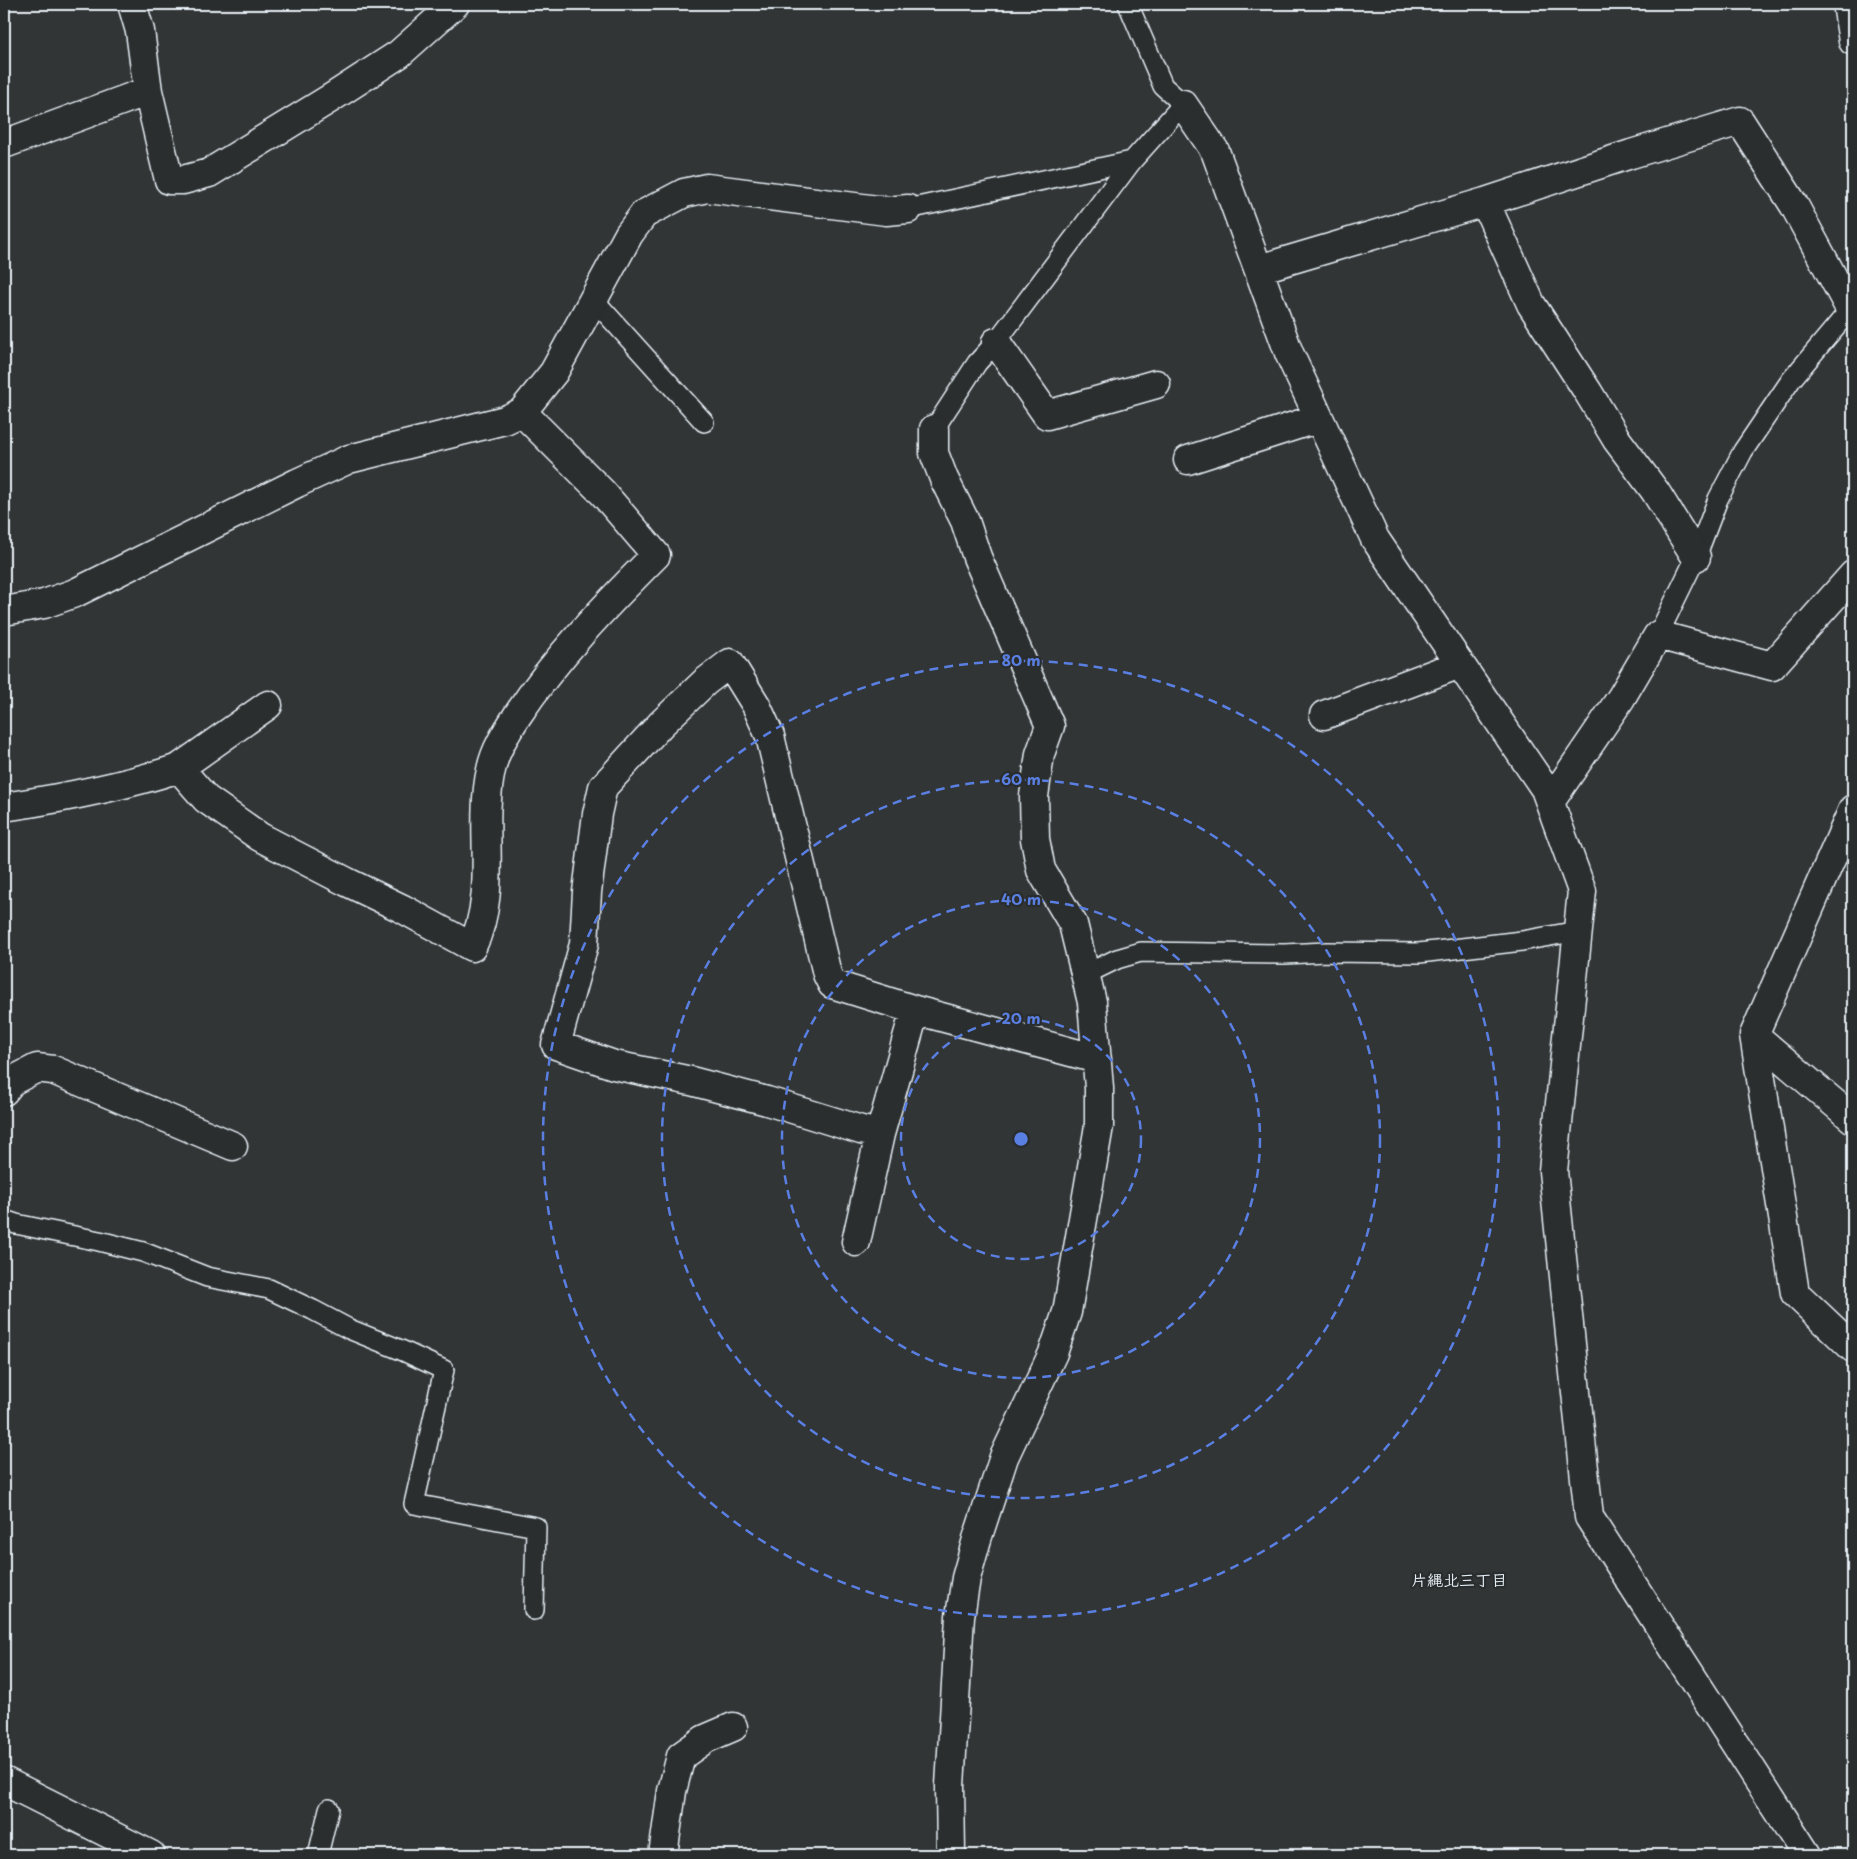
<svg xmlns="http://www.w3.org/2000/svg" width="1857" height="1859" font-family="'Playpen Sans','Klee One',sans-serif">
<rect width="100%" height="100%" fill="#323536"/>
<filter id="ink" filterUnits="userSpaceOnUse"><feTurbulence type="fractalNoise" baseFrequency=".02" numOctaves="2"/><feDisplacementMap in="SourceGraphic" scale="10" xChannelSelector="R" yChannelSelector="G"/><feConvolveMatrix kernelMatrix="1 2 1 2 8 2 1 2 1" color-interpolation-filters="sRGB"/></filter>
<g filter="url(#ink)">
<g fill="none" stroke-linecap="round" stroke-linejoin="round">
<g stroke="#e8f1f8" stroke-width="22">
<path id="lane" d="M 908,209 L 1132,161
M 594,300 L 704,422
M 934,429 L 977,363 L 996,342 L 1132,161 L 1183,104 L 1163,86 L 1128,4
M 1658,635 L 1696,557 L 1718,499 L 1743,451 L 1791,380 L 1853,306
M 1086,974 L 1117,959 L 1141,952 L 1285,954 L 1326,952 L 1419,953 L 1522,941 L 1578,931
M 4,1220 L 16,1224 L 99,1241 L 143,1252 L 207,1277 L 269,1289 L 313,1310 L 349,1329 L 401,1350 L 444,1370 L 414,1504 L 536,1527 L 534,1610
M 318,1855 L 329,1809"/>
</g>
<g stroke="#e8f1f8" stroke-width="31">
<path id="street" d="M 1847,4 L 1853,41
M 148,91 L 169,180 L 183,180 L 209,173 L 331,98 L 399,54 L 455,4
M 1183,104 L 1215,151 L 1289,353 L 1375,539 L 1545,789 L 1582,891 L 1553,1171 L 1589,1517 L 1807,1855
M 4,144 L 148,91 L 140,31 L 132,4
M 1485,202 L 1531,304 L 1588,392 L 1617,440 L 1655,491 L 1696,557
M 1259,269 L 1485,202 L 1631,154 L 1740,121 L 1794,205 L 1850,309
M 996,342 L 1047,415 L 1156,384
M 934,429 L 934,453 L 944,479 L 965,521 L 977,557 L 1050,726 L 1040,754 L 1034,796 L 1035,839 L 1041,870 L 1073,924 L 1092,1002 L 1099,1088 L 1099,1126 L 1067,1312 L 1053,1353 L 1004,1457 L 977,1539 L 966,1578 L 960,1616 L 950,1786 L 951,1855
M 1188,460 L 1319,418
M 4,611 L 44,604 L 75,593 L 297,483 L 349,459 L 505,420 L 522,412 L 554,372 L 629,234 L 644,214 L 684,193 L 707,188 L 886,211 L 908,209
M 1324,715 L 1460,664
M 179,768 L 268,705
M 1550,802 L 1621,698 L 1658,635 L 1772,666 L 1853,575
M 4,807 C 64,798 122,787 179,768 L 206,799 L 260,837 L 347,882 L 403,909 L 472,947 C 499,891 478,829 491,770 C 495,750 506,733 517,716 C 556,657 606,605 656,555 L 603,493 L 522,412
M 1853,809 L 1754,1035 L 1795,1293 L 1853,1348
M 915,1010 L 880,1134 L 861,1130 L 767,1101 L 691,1081 L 614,1065 L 556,1045 L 584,944 L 587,892 L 597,814 L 603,787 L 661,724 L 705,682 L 730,663 L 756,705 L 770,736 L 827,974 L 832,984 L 906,1007 L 915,1010 L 1097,1059
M 1754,1035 L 1853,1119
M 4,1091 L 12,1081 L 37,1068 L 53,1070 L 233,1146
M 856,1242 L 880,1134
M 4,1781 L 151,1855
M 663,1855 L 672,1791 L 681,1756 L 705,1739 L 733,1727"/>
</g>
<use href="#lane" stroke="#2a2d2e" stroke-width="19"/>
<use href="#street" stroke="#2a2d2e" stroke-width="28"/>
</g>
</g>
<g fill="none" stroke="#5a7fe2" stroke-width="2.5" stroke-dasharray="9 6">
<circle cx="1021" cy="1139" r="120"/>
<circle cx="1021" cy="1139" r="239"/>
<circle cx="1021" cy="1139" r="359"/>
<circle cx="1021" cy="1139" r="478"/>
</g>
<g text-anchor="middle" stroke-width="4.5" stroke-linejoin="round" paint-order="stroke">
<g font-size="16" font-weight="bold" fill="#e8f1f8" stroke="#2a2d2e">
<text x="1459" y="1586">片縄北三丁目</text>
</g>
</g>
<circle cx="1021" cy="1139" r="8" fill="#5a7fe2" stroke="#2a2d2e" stroke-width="2.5"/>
<g font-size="15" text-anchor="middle" font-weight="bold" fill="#5a7fe2" stroke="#2a2d2e" stroke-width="4.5" stroke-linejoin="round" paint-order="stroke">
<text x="1021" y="666">80 m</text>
<text x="1021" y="785">60 m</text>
<text x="1021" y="905">40 m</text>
<text x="1021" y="1024">20 m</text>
</g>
<rect width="1857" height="1859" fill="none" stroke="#2a2d2e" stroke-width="20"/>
<rect x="10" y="10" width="1837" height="1839" fill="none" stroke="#e8f1f8" stroke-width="2" filter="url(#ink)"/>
</svg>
